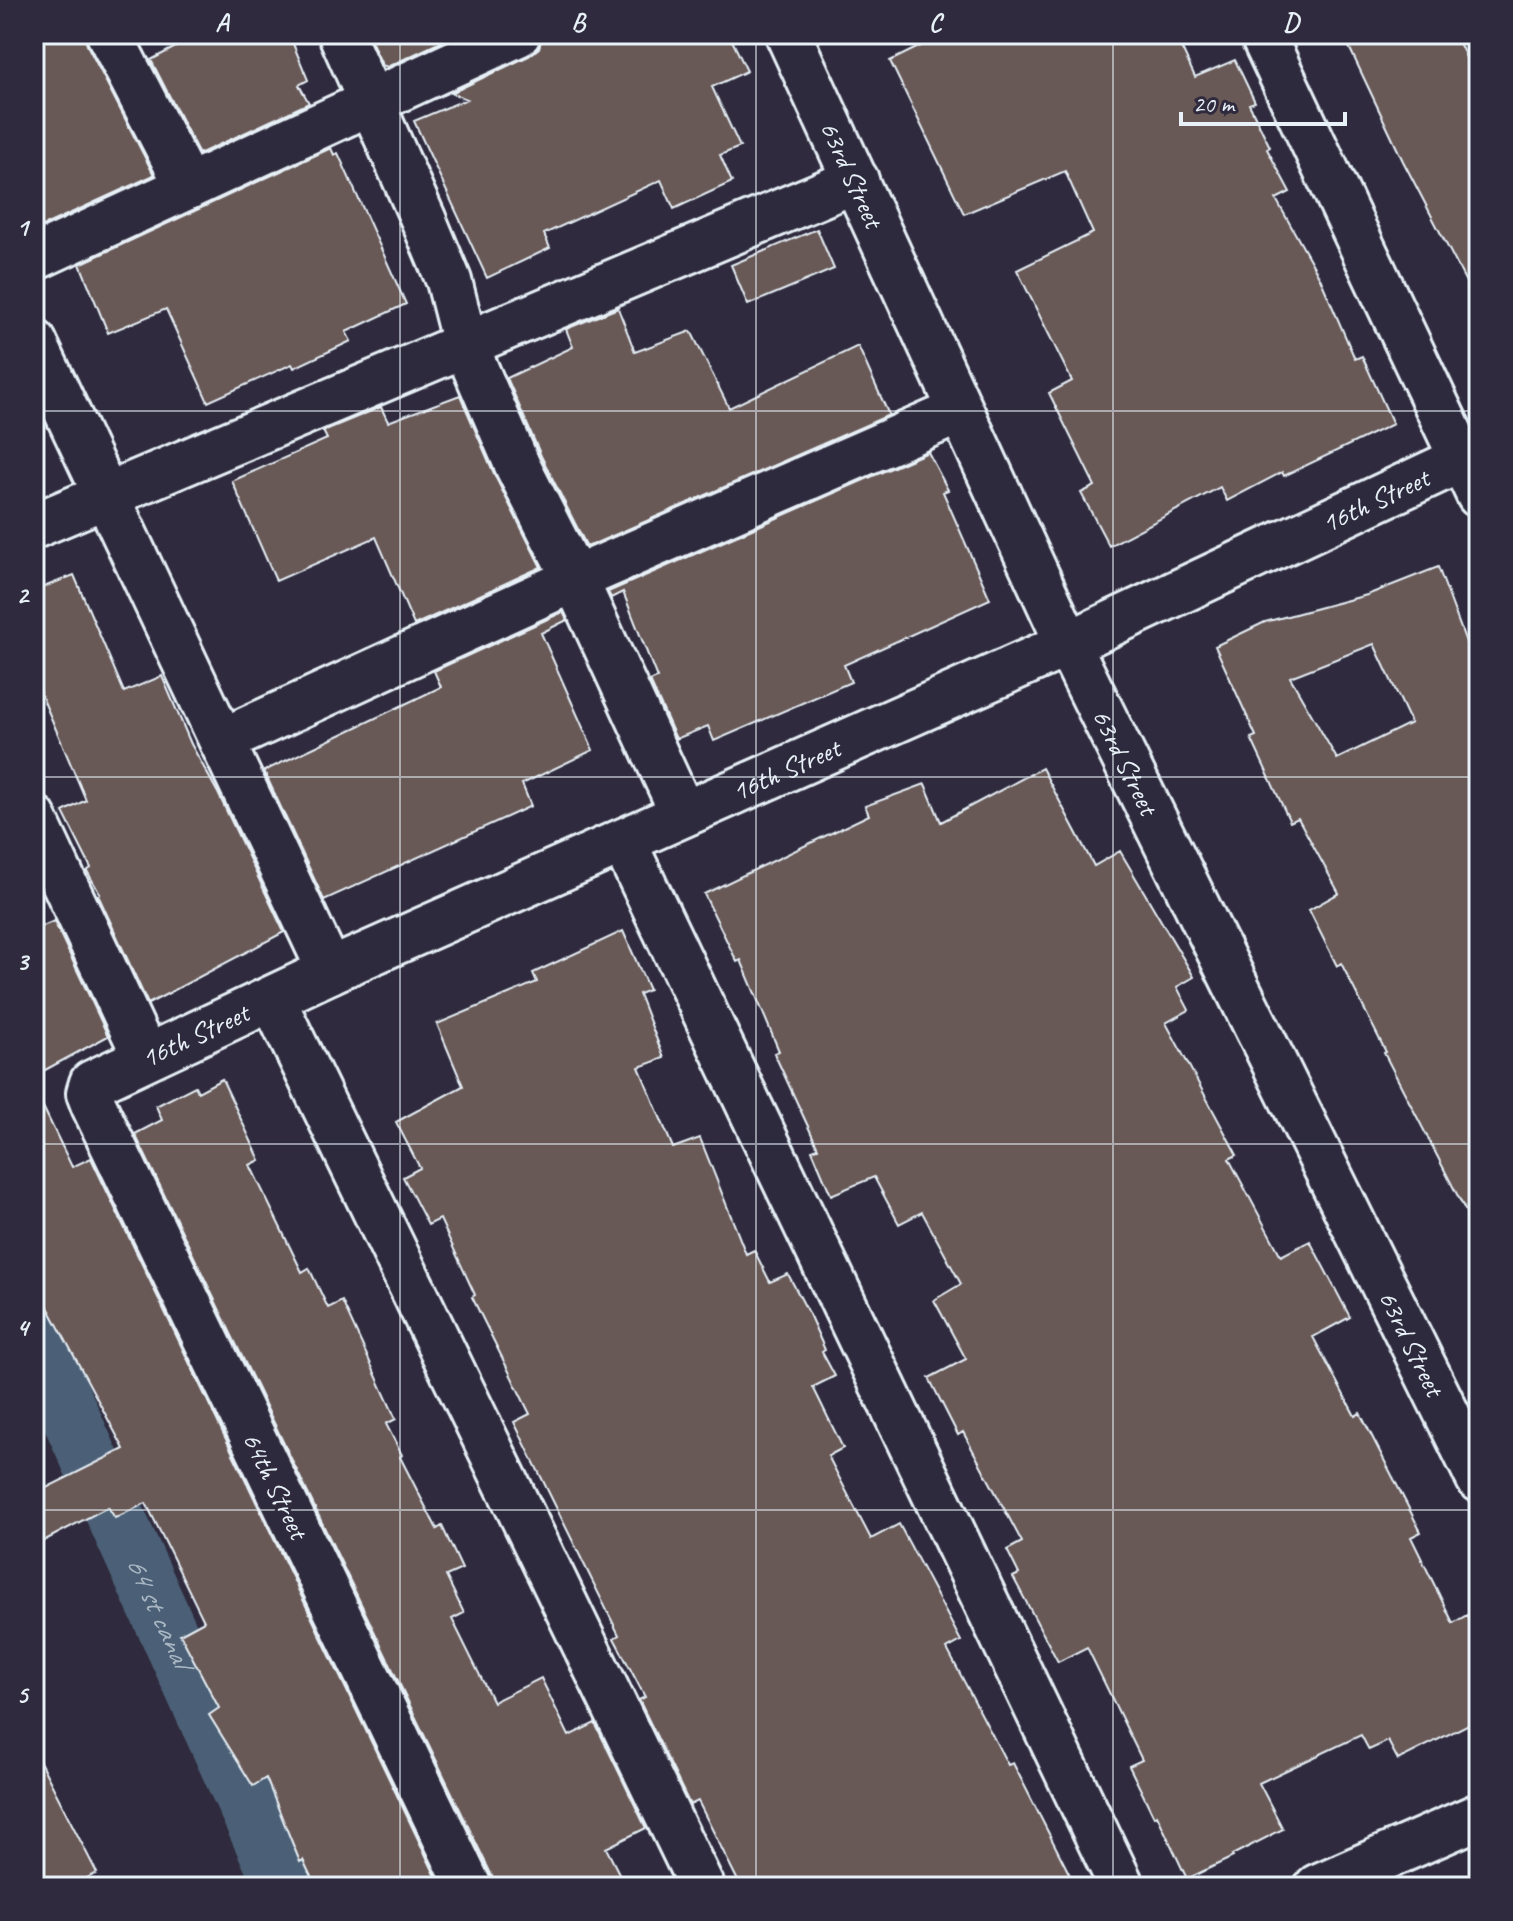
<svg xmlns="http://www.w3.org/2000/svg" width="1513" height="1921" font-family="Caveat,sans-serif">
<rect width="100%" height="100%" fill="#2f2a3d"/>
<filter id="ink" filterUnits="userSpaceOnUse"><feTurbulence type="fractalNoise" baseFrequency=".0125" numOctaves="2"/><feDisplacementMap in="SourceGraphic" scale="16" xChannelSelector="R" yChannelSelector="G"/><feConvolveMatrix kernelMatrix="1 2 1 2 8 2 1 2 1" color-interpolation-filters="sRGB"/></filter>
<g filter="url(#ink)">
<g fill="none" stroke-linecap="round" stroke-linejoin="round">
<path stroke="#4b6076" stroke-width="58" id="s1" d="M 34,1336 L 284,1887"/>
</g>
<path fill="#685856" stroke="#e8f1f8" stroke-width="2" fill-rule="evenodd" d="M 34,34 L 84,34 L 87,45 L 154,175 L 34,230 Z
M 200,34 L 289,34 L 308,80 L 299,85 L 309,103 L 199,154 L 151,60 Z
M 368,34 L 458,34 L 387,67 L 382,65 Z
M 543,34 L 729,34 L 747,71 L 712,87 L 740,147 L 720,155 L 732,182 L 674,209 L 661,180 L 544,234 L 550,248 L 487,278 L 414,121 L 467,99 L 451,93 L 529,56 L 539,48 Z
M 945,34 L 1175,34 L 1195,77 L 1235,60 L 1255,102 L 1249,104 L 1270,147 L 1267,149 L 1290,192 L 1276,199 L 1320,278 L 1355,359 L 1362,356 L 1393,424 L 1284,476 L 1282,472 L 1227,501 L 1220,487 L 1109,546 L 1081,493 L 1095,486 L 1049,393 L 1072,381 L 1017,270 L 1093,233 L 1065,171 L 964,214 L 890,61 Z
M 1343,34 L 1455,34 L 1479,85 L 1479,307 L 1403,161 Z
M 331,148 L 334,155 L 338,153 L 406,304 L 346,332 L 351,341 L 294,368 L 292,364 L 208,402 L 166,309 L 108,333 L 80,264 Z
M 817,229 L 834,269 L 748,305 L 731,265 Z
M 618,308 L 635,352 L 691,331 L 729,408 L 858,346 L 889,415 L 587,547 L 541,456 L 507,378 L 573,347 L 566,329 Z
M 460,395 L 496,478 L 541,567 L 414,625 L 376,537 L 276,581 L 232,481 L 327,439 L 323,431 L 381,407 L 388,422 Z
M 928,452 L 948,490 L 943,492 L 990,599 L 844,665 L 851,682 L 714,741 L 708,726 L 676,739 L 650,681 L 657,678 L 623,592 L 611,598 L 608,592 Z
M 1438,567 L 1479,677 L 1479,1237 L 1384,1053 L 1386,1052 L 1341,963 L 1337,966 L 1309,910 L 1339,893 L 1298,818 L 1290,822 L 1251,738 L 1256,736 L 1215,646 L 1265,622 L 1367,595 ZM 1374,644 L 1411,723 L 1337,759 L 1290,677 Z
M 74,575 L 124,692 L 162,676 L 191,744 L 218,793 L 284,932 L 148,1004 L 98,895 L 100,894 L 87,871 L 91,868 L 63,812 L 86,800 L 34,678 L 34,591 Z
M 563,612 L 567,620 L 541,633 L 593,750 L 522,784 L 531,806 L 324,900 L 264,771 L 441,687 L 434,671 Z
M 1042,768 L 1094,866 L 1120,851 L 1194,977 L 1177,987 L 1189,1010 L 1166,1023 L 1237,1155 L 1229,1159 L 1281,1256 L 1310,1241 L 1350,1317 L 1313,1337 L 1355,1416 L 1360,1413 L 1421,1532 L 1411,1537 L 1453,1623 L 1467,1615 L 1479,1639 L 1479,1719 L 1398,1760 L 1388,1741 L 1369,1750 L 1361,1735 L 1259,1783 L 1283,1829 L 1232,1855 L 1233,1857 L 1187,1879 L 1157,1815 L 1154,1817 L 1129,1766 L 1142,1760 L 1087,1647 L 1058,1662 L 1013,1577 L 1019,1574 L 1007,1550 L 1022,1542 L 963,1432 L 958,1435 L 929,1378 L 966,1359 L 934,1300 L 961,1284 L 922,1212 L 899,1224 L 874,1177 L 831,1195 L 812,1150 L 818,1148 L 774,1053 L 779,1051 L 741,960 L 737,962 L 704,894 L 869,815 L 865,806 L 925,784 L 941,822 Z
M 54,921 L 108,1036 L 34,1076 L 34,930 Z
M 623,931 L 649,990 L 639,994 L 664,1058 L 639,1067 L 673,1148 L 700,1138 L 746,1254 L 754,1250 L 770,1282 L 788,1274 L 809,1314 L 825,1350 L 822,1352 L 835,1376 L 813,1387 L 843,1448 L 828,1456 L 871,1539 L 899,1524 L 961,1641 L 947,1649 L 1008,1765 L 1013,1763 L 1076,1887 L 741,1887 L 698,1801 L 690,1805 L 639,1700 L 645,1697 L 614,1638 L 619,1635 L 514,1422 L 530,1414 L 472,1297 L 475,1295 L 440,1219 L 428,1225 L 403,1177 L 420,1168 L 396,1122 L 463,1086 L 437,1024 L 537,982 L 533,973 Z
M 222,1079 L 260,1160 L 250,1165 L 302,1272 L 309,1268 L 328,1308 L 342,1301 L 396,1419 L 386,1424 L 402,1455 L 400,1457 L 437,1529 L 442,1526 L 462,1569 L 446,1576 L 464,1613 L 452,1619 L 493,1702 L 541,1678 L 569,1736 L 595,1723 L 646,1828 L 606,1848 L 626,1887 L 494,1887 L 492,1876 L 135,1134 L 162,1120 L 156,1106 L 195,1086 L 198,1092 Z
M 34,1088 L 72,1167 L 91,1158 L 441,1887 L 316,1887 L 303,1860 L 300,1862 L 266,1778 L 253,1786 L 209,1715 L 219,1708 L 180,1634 L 204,1621 L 146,1503 L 115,1518 L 108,1507 L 34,1546 L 34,1494 L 124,1449 L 34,1281 Z
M 34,1750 L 97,1873 L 70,1887 L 34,1887 Z"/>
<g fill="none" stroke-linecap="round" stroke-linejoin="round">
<g stroke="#e8f1f8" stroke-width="50">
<g id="street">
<path d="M 109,34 L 188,187"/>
<path d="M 341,34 L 424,221 L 449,281 L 465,344 L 518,467 L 575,579 L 683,814"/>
<path id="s2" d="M 788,34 L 1068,644 L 1479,1479"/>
<path d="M 1262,34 L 1479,495"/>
<path d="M 34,258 L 518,34"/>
<path d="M 34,342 L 330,971"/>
<path d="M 34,526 L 856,180"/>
<path d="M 222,741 L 575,579 L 960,411"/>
<path d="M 34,818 L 145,1056"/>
<path d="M 624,843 L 1122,1887"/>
<path d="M 273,1000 L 702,1887"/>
<path id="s3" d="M 469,1887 L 94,1106 L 89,1093 L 92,1083 L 330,971 L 1068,644 L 1479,451"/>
<path d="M 1317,1887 L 1479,1816"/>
</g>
</g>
<use href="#street" stroke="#2f2a3d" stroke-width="44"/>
</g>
</g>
<path fill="none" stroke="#e8f1f8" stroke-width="2" stroke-opacity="0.55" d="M 400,34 L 400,1887M 756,34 L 756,1887M 1113,34 L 1113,1887M 34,411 L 1479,411M 34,777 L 1479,777M 34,1144 L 1479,1144M 34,1510 L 1479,1510"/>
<g text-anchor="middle" stroke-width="6" stroke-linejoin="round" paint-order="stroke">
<g font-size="28" fill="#e8f1f8" stroke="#2f2a3d">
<text dy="10" stroke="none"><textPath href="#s2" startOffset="154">63rd Street</textPath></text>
<text dy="10" stroke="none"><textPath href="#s3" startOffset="2300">16th Street</textPath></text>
<text dy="10" stroke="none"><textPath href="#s2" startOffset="802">63rd Street</textPath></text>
<text dy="10" stroke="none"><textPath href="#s3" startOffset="1652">16th Street</textPath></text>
<text dy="10" stroke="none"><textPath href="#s3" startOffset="1004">16th Street</textPath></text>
<text dy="10" stroke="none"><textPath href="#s2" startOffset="1450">63rd Street</textPath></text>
<text transform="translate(276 1485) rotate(64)" y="10">64th Street</text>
</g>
<g font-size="30" font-style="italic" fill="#a9b7c4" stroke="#2f2a3d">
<text dy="10" stroke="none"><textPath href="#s1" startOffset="302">64 st canal</textPath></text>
</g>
</g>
<rect width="1513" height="1921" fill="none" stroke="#2f2a3d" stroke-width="88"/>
<path d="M1181 112v12h164v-12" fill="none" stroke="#e8f1f8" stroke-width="4"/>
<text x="1193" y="112" font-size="24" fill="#e8f1f8" stroke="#2f2a3d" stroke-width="6" paint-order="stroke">20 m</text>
<rect x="44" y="44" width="1425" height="1833" fill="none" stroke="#e8f1f8" stroke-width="3"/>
<g font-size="26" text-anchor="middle" font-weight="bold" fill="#e8f1f8">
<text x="222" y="31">A</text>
<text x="578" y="31">B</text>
<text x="935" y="31">C</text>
<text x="1291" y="31">D</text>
<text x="22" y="236">1</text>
<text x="22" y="603">2</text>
<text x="22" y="970">3</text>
<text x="22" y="1336">4</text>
<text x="22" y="1703">5</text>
</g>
</svg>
